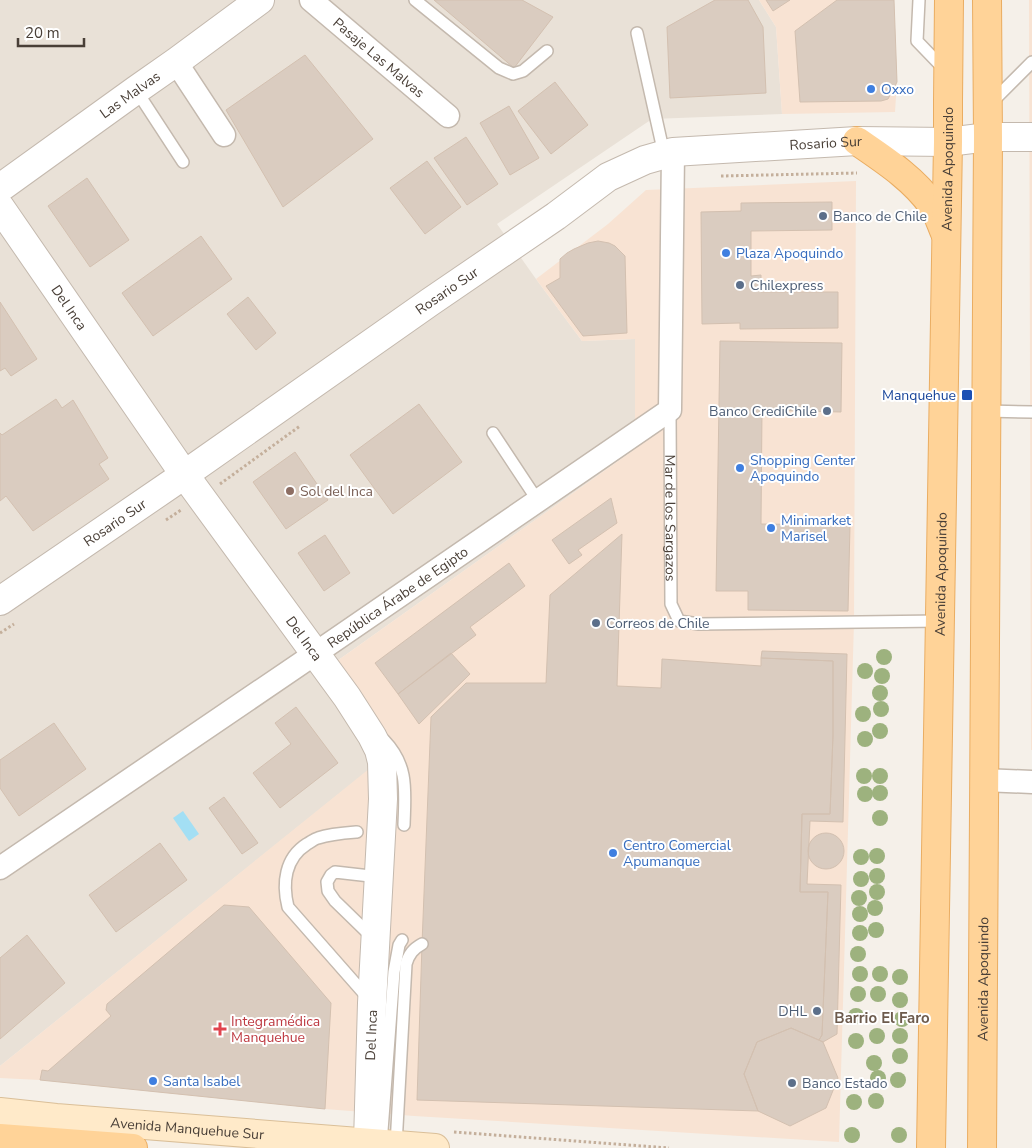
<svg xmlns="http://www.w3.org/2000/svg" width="1032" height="1148" font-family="'Nunito Sans',sans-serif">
<rect width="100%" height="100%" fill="#f5f0e9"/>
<path fill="#e9e1d7" d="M 0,0 L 759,0 L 776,27 L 782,114 L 652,119 L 497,224 L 536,279 L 582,341 L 635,339 L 635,449 L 337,661 L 396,748 L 0,1066 Z"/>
<path fill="#f8e3d3" d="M 759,0 L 894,0 L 897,82 L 895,112 L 782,114 L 776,27 Z
M 1029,0 L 1032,0 L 1032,750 L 1031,750 Z
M 856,181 L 854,622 L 839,1142 L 414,1116 L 325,1109 L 40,1080 L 0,1078 L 0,1066 L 395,748 L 337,661 L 635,449 L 635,339 L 582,341 L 536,279 L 608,224 L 646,190 Z"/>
<path fill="#a3dff4" d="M 183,811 L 199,834 L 189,841 L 173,818 Z"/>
<path fill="#daccc0" stroke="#d3c0b0" d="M 434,0 L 522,0 L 553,17 L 514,68 Z
M 715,0 L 748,0 L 763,27 L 766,93 L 670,98 L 667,27 Z
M 766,0 L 790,0 L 773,11 Z
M 837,0 L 894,0 L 897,82 L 888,99 L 881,101 L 800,102 L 795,31 Z
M 305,55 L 373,139 L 283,207 L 226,110 Z
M 555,82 L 588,125 L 551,154 L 518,111 Z
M 509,106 L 539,158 L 510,175 L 480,123 Z
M 466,137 L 498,184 L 467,205 L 434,158 Z
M 427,161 L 461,207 L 425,234 L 390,188 Z
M 87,178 L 129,240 L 90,267 L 48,206 Z
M 832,202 L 832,230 L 751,231 L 751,276 L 761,275 L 761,292 L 838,292 L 838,328 L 740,329 L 740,323 L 702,324 L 701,212 L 741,211 L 741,203 Z
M 201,236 L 232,279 L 153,336 L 122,293 Z
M 598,241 L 609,243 L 615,246 L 625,256 L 627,333 L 583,336 L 546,286 L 560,278 L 560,259 L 567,253 L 574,249 L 588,243 Z
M 248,297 L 276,333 L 256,350 L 227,314 Z
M 0,302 L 37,359 L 11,376 L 5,368 L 0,371 Z
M 720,341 L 842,343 L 841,412 L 762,410 L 761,524 L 850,525 L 848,611 L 748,610 L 748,591 L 716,591 Z
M 56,399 L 62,408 L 73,400 L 108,458 L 99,464 L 109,479 L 33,531 L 6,496 L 0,501 L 0,433 L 2,435 Z
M 419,404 L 462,462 L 393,514 L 350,455 Z
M 295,452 L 328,500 L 286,529 L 253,482 Z
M 611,498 L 617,523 L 578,550 L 582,555 L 569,564 L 552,540 Z
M 622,534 L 617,686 L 661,688 L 662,659 L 761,666 L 761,658 L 833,661 L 833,735 L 830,814 L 802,814 L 800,892 L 828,892 L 822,1035 L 819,1040 L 791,1028 L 757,1042 L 744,1074 L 758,1111 L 417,1100 L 422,944 L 431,717 L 466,683 L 546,683 L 550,595 Z
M 325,535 L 350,573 L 324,591 L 298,553 Z
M 509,563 L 525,586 L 470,627 L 476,635 L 398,694 L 375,663 Z
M 762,651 L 847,654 L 843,822 L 810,821 L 807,884 L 841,885 L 837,1034 L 823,1042 L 819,1040 L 822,1035 L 828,892 L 800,892 L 802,814 L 830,814 L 833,735 L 833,661 L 761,658 Z
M 451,653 L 470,674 L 419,724 L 398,694 Z
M 296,707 L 338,763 L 280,808 L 253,773 L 291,744 L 275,723 Z
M 54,723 L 86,769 L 19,816 L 0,788 L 0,760 Z
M 224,797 L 258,843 L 242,854 L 209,808 Z
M808 851a18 18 0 1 1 36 0a18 18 0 1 1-36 0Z
M 160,843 L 187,880 L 116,932 L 89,895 Z
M 224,905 L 249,907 L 331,1003 L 325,1109 L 40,1080 L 42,1070 L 48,1071 L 111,1016 L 106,1010 L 107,1004 Z
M 27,935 L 65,983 L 0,1039 L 0,958 Z
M 791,1028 L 823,1042 L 838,1078 L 826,1108 L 790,1126 L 758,1111 L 744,1074 L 757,1042 Z"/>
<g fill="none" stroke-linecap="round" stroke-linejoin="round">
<g stroke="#c4b9ae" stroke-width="14">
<g id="service">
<path d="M 415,0 L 499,68 L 513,74 L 523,71 L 547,51"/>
<path d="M 919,0 L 917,41 L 945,70"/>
<path d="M 637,33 L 664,154"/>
<path d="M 136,90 L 183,162"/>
<path d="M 991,103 L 1032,62"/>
<path id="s1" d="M 670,410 L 671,604 L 679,621 L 699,624 L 940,621"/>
<path d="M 986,411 L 1032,412"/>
<path d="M 493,433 L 538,501"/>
<path d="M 384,740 C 409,766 405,791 404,825"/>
<path d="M 357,832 C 344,833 330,834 318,838 C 314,839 311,842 307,844 C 285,858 282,883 288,907 L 368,998"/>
<path d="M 372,937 L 335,901 L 328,891 L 327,882 L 331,875 L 335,872 L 379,877"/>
<path d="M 381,1144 L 394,972 L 399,945 L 402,940"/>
<path d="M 396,1145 L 406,964 C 409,954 413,949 422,944"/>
</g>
</g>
<g stroke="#c4b9ae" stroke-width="25">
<g id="minor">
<path id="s2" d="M 311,0 L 448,116"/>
<path d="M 176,62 L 224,135"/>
<path d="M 983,780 L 1032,782"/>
<path id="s3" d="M 0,868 L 300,664 L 670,410 L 673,152"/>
</g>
</g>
<g stroke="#c4b9ae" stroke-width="30">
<g id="tertiary">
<path id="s4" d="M 0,188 L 136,90 L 176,62 L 260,0"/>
<path id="s5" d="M 0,207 L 184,474 L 347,697 L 372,736 L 379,750 L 382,762 L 383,799 L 372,1003 L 368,1142"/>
<path id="s6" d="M 0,601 L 171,484 L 430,302 L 556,216 L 608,177 L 645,160 L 673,152 L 857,141 L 948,142 L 988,137 L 1032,137"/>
</g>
</g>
<g stroke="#dabf98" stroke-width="30">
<g id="secondary">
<path id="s7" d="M 0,1112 L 56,1118 L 435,1148"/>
</g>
</g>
<g stroke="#eaad62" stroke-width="30">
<g id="primary">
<path d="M 857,141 C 883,159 913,178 932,205 C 938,213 941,224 945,233"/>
<path d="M 0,1138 L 133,1148"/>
<path id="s8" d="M 931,1148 L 948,142 L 948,101 L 949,0"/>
<path id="s9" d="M 982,1148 L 988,137 L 987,0"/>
</g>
</g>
<path stroke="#c4af9b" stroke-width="3" stroke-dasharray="2.5 2.5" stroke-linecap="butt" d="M 721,176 L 857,173
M 220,484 L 300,426
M 166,520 L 181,510
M 0,633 L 14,624
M 454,1132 L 669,1148"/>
<use href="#service" stroke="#fff" stroke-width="11"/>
<use href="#minor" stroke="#fff" stroke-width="22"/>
<use href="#tertiary" stroke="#fff" stroke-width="28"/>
<use href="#secondary" stroke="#ffeac9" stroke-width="28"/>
<use href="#primary" stroke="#ffd398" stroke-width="28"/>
</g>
<g fill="#9db27e">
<circle cx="884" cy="657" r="8"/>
<circle cx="865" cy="671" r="8"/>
<circle cx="882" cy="676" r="8"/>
<circle cx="880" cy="693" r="8"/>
<circle cx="881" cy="709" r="8"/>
<circle cx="863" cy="714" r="8"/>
<circle cx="880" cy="731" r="8"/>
<circle cx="865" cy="739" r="8"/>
<circle cx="864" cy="776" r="8"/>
<circle cx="880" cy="776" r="8"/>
<circle cx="880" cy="793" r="8"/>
<circle cx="865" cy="794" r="8"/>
<circle cx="880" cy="818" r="8"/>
<circle cx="877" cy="856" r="8"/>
<circle cx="861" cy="857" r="8"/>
<circle cx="877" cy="876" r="8"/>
<circle cx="861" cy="879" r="8"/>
<circle cx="877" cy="892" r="8"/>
<circle cx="859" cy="898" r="8"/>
<circle cx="875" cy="908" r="8"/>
<circle cx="860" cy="914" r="8"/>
<circle cx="876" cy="930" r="8"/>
<circle cx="860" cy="933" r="8"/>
<circle cx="858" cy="954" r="8"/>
<circle cx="860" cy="974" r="8"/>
<circle cx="880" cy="974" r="8"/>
<circle cx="900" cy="977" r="8"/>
<circle cx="858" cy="994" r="8"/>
<circle cx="878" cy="994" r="8"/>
<circle cx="900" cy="1000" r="8"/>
<circle cx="856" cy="1016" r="8"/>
<circle cx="902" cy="1019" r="8"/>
<circle cx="877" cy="1036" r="8"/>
<circle cx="900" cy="1036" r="8"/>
<circle cx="856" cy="1041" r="8"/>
<circle cx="900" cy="1056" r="8"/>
<circle cx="874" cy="1063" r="8"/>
<circle cx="878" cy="1078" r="8"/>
<circle cx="898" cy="1080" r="8"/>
<circle cx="876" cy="1101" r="8"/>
<circle cx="854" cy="1102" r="8"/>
<circle cx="852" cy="1135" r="8"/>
<circle cx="899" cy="1135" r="8"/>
</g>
<g fill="#3f7fe0" stroke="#fff" stroke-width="2">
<circle cx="871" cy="89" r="5"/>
<circle cx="726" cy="253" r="5"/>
<circle cx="740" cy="468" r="5"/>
<circle cx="771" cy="528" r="5"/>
<circle cx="613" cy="853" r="5"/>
<circle cx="153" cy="1081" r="5"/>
</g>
<g fill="#5c6f8a" stroke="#fff" stroke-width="2">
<circle cx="823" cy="216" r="5"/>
<circle cx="740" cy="285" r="5"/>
<circle cx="827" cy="411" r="5"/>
<circle cx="596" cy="623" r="5"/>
<circle cx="817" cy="1011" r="5"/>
<circle cx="792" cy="1083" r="5"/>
</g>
<rect fill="#1a4fb4" stroke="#fff" stroke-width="2" x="961" y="389" width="12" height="12" rx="2.5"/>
<circle fill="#8d6e63" stroke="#fff" stroke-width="2" cx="290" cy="491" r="5"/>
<path fill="#e0444e" stroke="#fff" stroke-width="2" d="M217.5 1021.5h5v5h5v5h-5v5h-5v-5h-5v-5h5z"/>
<g text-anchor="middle" stroke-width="4" stroke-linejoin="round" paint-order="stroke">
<g font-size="14" fill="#493f37" stroke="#fff">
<text dy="5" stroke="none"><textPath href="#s2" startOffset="89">Pasaje Las Malvas</textPath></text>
<text dy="5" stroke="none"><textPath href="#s4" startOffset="160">Las Malvas</textPath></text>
<text dy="5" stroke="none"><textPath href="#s6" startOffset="964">Rosario Sur</textPath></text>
<text dy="5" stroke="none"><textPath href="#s8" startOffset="979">Avenida Apoquindo</textPath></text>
<text dy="5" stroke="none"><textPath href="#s6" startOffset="544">Rosario Sur</textPath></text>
<text dy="5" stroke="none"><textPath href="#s5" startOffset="122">Del Inca</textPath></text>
<text dy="5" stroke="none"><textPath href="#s1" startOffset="108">Mar de los Sargazos</textPath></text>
<text dy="5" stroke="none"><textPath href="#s6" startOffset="139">Rosario Sur</textPath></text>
<text dy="5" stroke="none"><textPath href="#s8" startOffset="574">Avenida Apoquindo</textPath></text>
<text dy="5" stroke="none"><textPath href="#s3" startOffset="481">República Árabe de Egipto</textPath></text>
<text dy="5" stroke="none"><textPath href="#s5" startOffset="528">Del Inca</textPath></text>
<text dy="5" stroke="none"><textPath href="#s9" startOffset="169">Avenida Apoquindo</textPath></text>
<text transform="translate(371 1035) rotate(-88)" y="5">Del Inca</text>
<text dy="5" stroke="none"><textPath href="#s7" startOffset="188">Avenida Manquehue Sur</textPath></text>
</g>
<g font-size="14" fill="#366cbe" stroke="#fff" text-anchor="start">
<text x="881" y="94">Oxxo</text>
<text x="736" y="258">Plaza Apoquindo</text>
<text x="750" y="465">Shopping Center<tspan x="750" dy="16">Apoquindo</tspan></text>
<text x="781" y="525">Minimarket<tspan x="781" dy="16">Marisel</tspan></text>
<text x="623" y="850">Centro Comercial<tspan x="623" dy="16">Apumanque</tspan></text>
<text x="163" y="1086">Santa Isabel</text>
</g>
<g font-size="14" fill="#4e5e75" stroke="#fff" text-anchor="start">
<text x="833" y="221">Banco de Chile</text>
<text x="750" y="290">Chilexpress</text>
<text x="817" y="416" text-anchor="end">Banco CrediChile</text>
<text x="606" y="628">Correos de Chile</text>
<text x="807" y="1016" text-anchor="end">DHL</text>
<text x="802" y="1088">Banco Estado</text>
</g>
<g font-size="14" fill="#164399" stroke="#fff" text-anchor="end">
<text x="956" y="400">Manquehue</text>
</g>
<g font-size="14" fill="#785e54" stroke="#fff" text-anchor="start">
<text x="300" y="496">Sol del Inca</text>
</g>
<g font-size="14" fill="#be3a42" stroke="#fff" text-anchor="start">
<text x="231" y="1026">Integramédica<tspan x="231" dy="16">Manquehue</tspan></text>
</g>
<g font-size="15" font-weight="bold" fill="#6d5b4d" stroke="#fff">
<text x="882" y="1023">Barrio El Faro</text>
</g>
</g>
<path d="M18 38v8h66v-8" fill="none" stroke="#493f37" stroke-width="2.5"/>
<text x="25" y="38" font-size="15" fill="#493f37" stroke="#ffffff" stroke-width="4" paint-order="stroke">20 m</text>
</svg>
